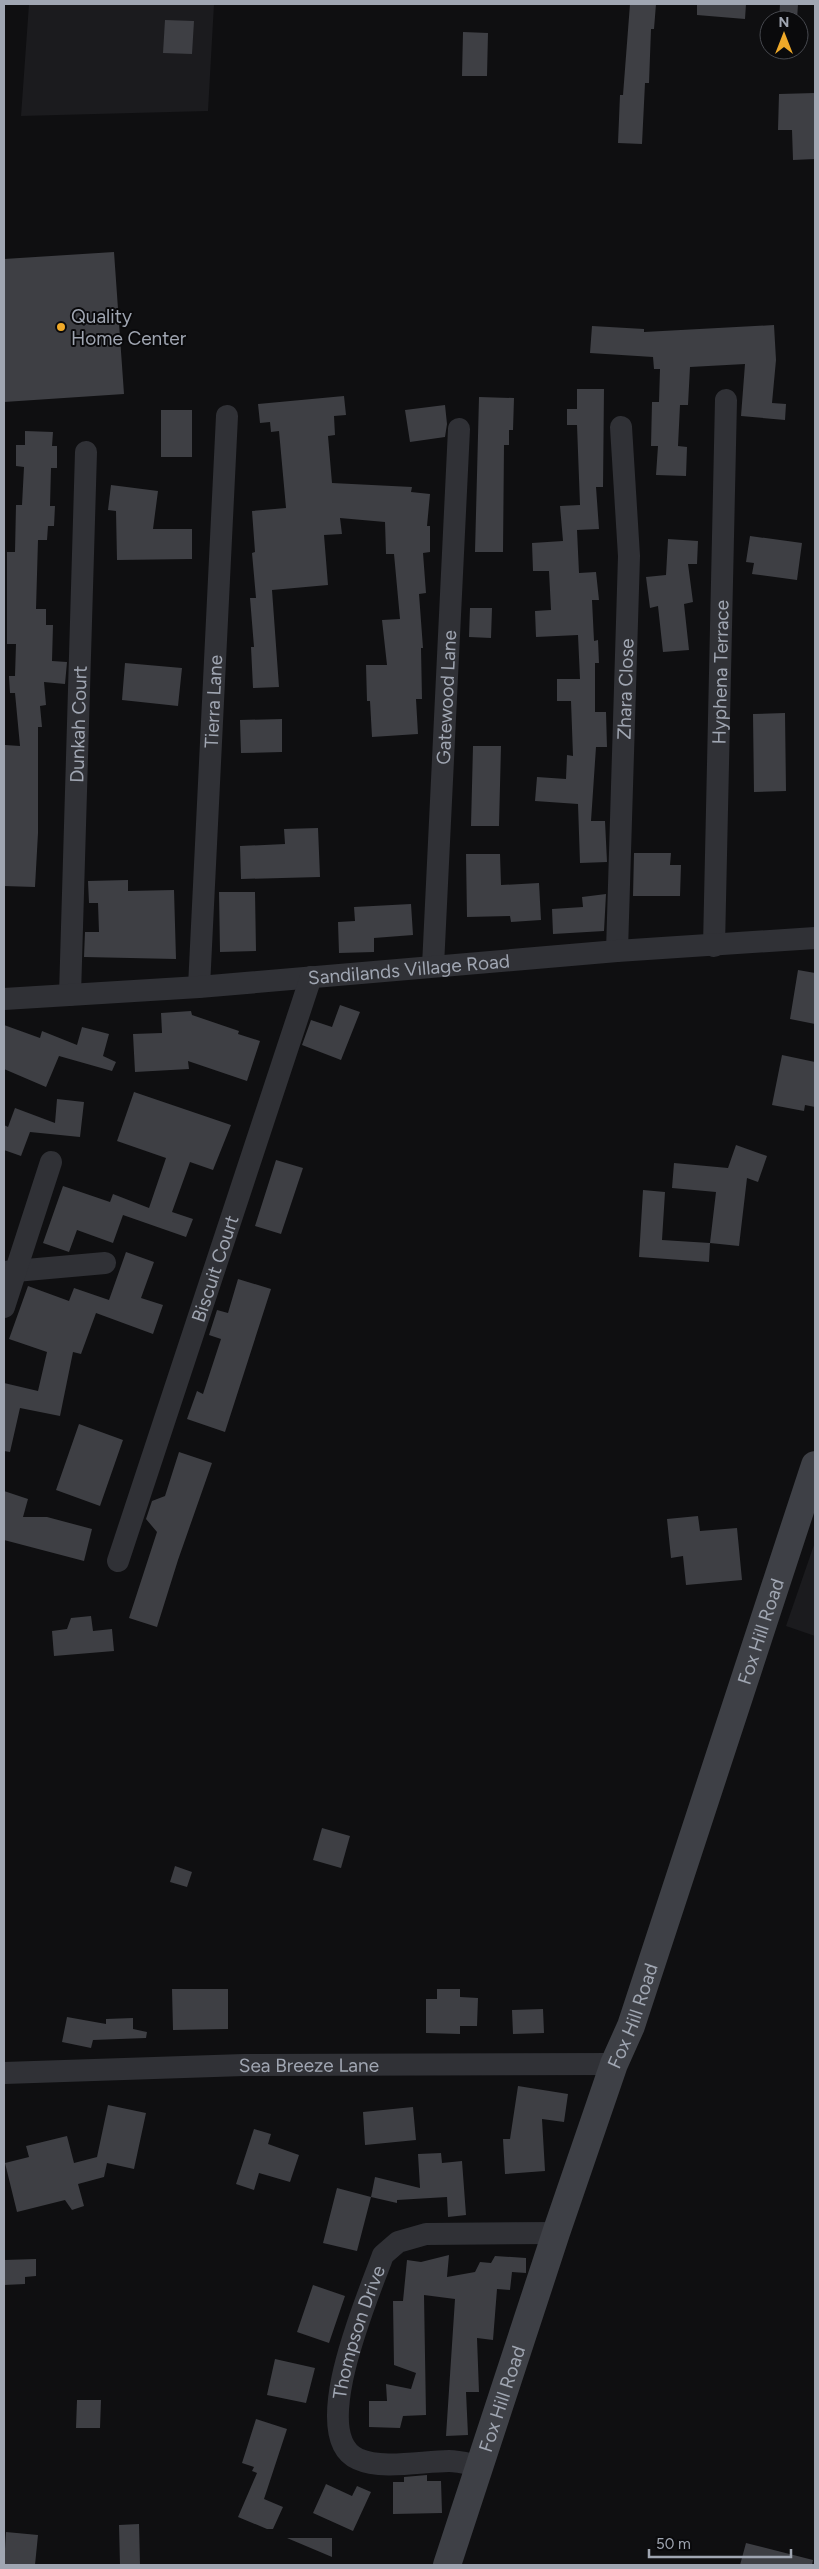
<svg xmlns="http://www.w3.org/2000/svg" width="819" height="2569" font-family="Figtree,sans-serif">
<rect width="100%" height="100%" fill="#0f0f11"/>
<path fill="#1b1b1e" d="M 29,4 L 214,4 L 208,111 L 21,116 Z
M 815,1542 L 815,1636 L 786,1626 Z"/>
<path fill="#3e3f44" d="M 630,4 L 656,4 L 654,29 L 651,29 L 649,83 L 645,83 L 642,144 L 618,143 L 620,95 L 623,95 Z
M 697,4 L 746,4 L 745,19 L 697,15 Z
M 780,4 L 798,4 L 797,20 L 779,20 Z
M 165,20 L 194,21 L 192,54 L 163,53 Z
M 463,32 L 488,33 L 487,76 L 462,76 Z
M 815,93 L 815,159 L 793,160 L 792,130 L 778,130 L 779,94 Z
M 114,252 L 124,394 L 4,402 L 4,259 Z
M 774,325 L 776,360 L 772,403 L 786,404 L 785,420 L 741,416 L 745,364 L 690,367 L 688,405 L 680,405 L 678,446 L 687,447 L 686,476 L 656,475 L 658,446 L 651,446 L 652,402 L 659,402 L 660,369 L 654,369 L 653,357 L 590,353 L 592,326 L 644,329 L 644,332 Z
M 577,389 L 604,389 L 603,487 L 596,487 L 599,529 L 577,530 L 579,573 L 596,572 L 599,600 L 592,600 L 594,641 L 598,640 L 599,663 L 595,663 L 595,712 L 606,712 L 607,747 L 596,747 L 591,821 L 605,821 L 607,862 L 580,863 L 578,804 L 535,801 L 537,777 L 566,779 L 567,755 L 573,756 L 571,701 L 557,701 L 557,679 L 580,679 L 578,635 L 536,637 L 535,611 L 551,610 L 549,571 L 533,571 L 532,543 L 563,541 L 560,506 L 580,505 L 577,425 L 567,425 L 567,409 L 577,409 Z
M 344,396 L 346,415 L 334,416 L 335,435 L 328,436 L 332,483 L 412,487 L 411,492 L 430,494 L 427,526 L 430,526 L 430,552 L 423,553 L 426,593 L 419,594 L 423,648 L 421,648 L 422,699 L 416,699 L 418,734 L 372,737 L 370,701 L 367,701 L 366,665 L 387,665 L 382,620 L 400,619 L 394,554 L 386,554 L 385,522 L 340,518 L 342,534 L 324,535 L 328,585 L 272,590 L 279,687 L 253,688 L 251,647 L 254,647 L 250,598 L 256,598 L 252,553 L 255,552 L 252,511 L 286,508 L 279,431 L 271,432 L 270,422 L 260,423 L 258,404 Z
M 479,397 L 514,398 L 513,430 L 509,430 L 509,445 L 504,445 L 503,552 L 475,552 Z
M 445,405 L 447,424 L 445,437 L 410,442 L 405,410 Z
M 161,410 L 192,410 L 192,457 L 161,457 Z
M 25,431 L 53,432 L 52,446 L 57,446 L 57,468 L 51,468 L 50,506 L 55,506 L 54,526 L 48,526 L 47,540 L 38,540 L 36,609 L 46,609 L 46,625 L 53,625 L 52,661 L 67,662 L 65,684 L 44,682 L 46,705 L 40,706 L 42,727 L 38,727 L 38,833 L 35,887 L 4,886 L 5,745 L 20,746 L 15,693 L 10,693 L 9,676 L 15,676 L 16,644 L 7,644 L 7,552 L 15,552 L 16,505 L 22,505 L 24,467 L 16,466 L 16,445 L 25,445 Z
M 111,485 L 158,491 L 153,529 L 192,529 L 192,559 L 117,560 L 116,511 L 108,510 Z
M 750,536 L 802,543 L 797,580 L 752,574 L 754,563 L 746,562 Z
M 668,539 L 698,541 L 697,564 L 688,564 L 693,602 L 684,604 L 689,650 L 663,652 L 658,606 L 650,608 L 646,577 L 666,575 Z
M 470,608 L 492,608 L 491,638 L 469,637 Z
M 125,663 L 182,668 L 178,706 L 122,700 Z
M 785,713 L 786,791 L 754,792 L 753,714 Z
M 282,719 L 282,752 L 241,753 L 240,720 Z
M 473,746 L 501,746 L 499,826 L 471,826 Z
M 318,828 L 320,877 L 241,879 L 240,846 L 285,844 L 284,829 Z
M 634,853 L 671,853 L 670,865 L 681,865 L 680,896 L 633,896 Z
M 466,854 L 500,854 L 501,885 L 539,883 L 541,920 L 511,922 L 510,916 L 467,917 Z
M 128,880 L 128,891 L 174,890 L 176,959 L 84,957 L 85,932 L 99,932 L 98,903 L 89,903 L 88,881 Z
M 219,892 L 255,892 L 256,951 L 220,952 Z
M 606,894 L 604,931 L 553,934 L 552,909 L 583,907 L 582,897 Z
M 411,904 L 413,935 L 374,938 L 374,952 L 339,953 L 338,922 L 355,921 L 354,907 Z
M 798,970 L 815,973 L 815,1024 L 790,1019 Z
M 340,1005 L 360,1012 L 341,1060 L 302,1045 L 311,1020 L 332,1027 Z
M 191,1011 L 192,1015 L 239,1031 L 238,1034 L 260,1041 L 247,1081 L 188,1061 L 189,1069 L 135,1072 L 133,1034 L 162,1033 L 161,1013 Z
M 4,1025 L 40,1038 L 42,1031 L 77,1045 L 82,1027 L 109,1034 L 103,1056 L 116,1062 L 112,1071 L 59,1056 L 46,1087 L 4,1069 Z
M 782,1055 L 815,1062 L 815,1107 L 805,1105 L 804,1111 L 772,1105 Z
M 134,1092 L 231,1125 L 213,1170 L 190,1162 L 172,1212 L 193,1219 L 186,1237 L 123,1215 L 113,1243 L 77,1230 L 69,1252 L 43,1243 L 63,1186 L 110,1202 L 113,1194 L 149,1208 L 166,1158 L 117,1141 Z
M 57,1099 L 84,1102 L 80,1137 L 30,1132 L 21,1156 L 4,1150 L 4,1125 L 8,1127 L 15,1108 L 55,1123 Z
M 736,1145 L 767,1156 L 758,1182 L 747,1178 L 739,1246 L 710,1243 L 716,1192 L 672,1188 L 674,1163 L 728,1168 Z
M 276,1160 L 303,1168 L 281,1234 L 255,1226 Z
M 643,1190 L 665,1192 L 662,1240 L 710,1243 L 709,1262 L 639,1257 Z
M 126,1252 L 154,1262 L 141,1298 L 163,1305 L 153,1334 L 96,1313 L 81,1354 L 73,1352 L 60,1416 L 20,1408 L 10,1452 L 4,1451 L 4,1383 L 38,1391 L 47,1352 L 9,1339 L 28,1286 L 69,1301 L 74,1288 L 109,1300 Z
M 238,1279 L 271,1289 L 225,1432 L 187,1419 L 197,1391 L 203,1394 L 221,1339 L 209,1335 L 217,1310 L 228,1313 Z
M 79,1424 L 123,1440 L 100,1506 L 56,1490 Z
M 179,1452 L 212,1463 L 178,1560 L 157,1627 L 129,1618 L 157,1532 L 146,1519 L 152,1501 L 165,1496 Z
M 4,1491 L 28,1499 L 23,1517 L 47,1517 L 92,1529 L 84,1561 L 4,1540 Z
M 698,1516 L 700,1531 L 737,1528 L 742,1580 L 686,1585 L 683,1556 L 671,1558 L 667,1519 Z
M 91,1616 L 93,1631 L 112,1629 L 114,1651 L 54,1656 L 52,1631 L 67,1629 L 71,1618 Z
M 322,1828 L 350,1836 L 341,1868 L 313,1860 Z
M 175,1866 L 192,1872 L 187,1887 L 170,1882 Z
M 172,1989 L 228,1989 L 228,2029 L 173,2030 Z
M 437,1989 L 460,1989 L 460,1997 L 478,1998 L 477,2026 L 460,2026 L 460,2034 L 426,2033 L 426,1999 L 437,1999 Z
M 543,2009 L 544,2033 L 513,2034 L 512,2010 Z
M 67,2017 L 106,2024 L 106,2019 L 133,2018 L 133,2029 L 147,2032 L 146,2038 L 93,2040 L 91,2048 L 62,2042 Z
M 518,2086 L 568,2094 L 564,2122 L 542,2119 L 545,2171 L 505,2174 L 503,2139 L 510,2139 Z
M 108,2105 L 146,2113 L 134,2169 L 107,2163 L 104,2177 L 78,2184 L 84,2206 L 72,2210 L 65,2200 L 17,2212 L 5,2163 L 29,2157 L 26,2146 L 67,2136 L 74,2163 L 97,2157 Z
M 413,2107 L 416,2140 L 365,2145 L 363,2112 Z
M 254,2129 L 271,2134 L 268,2144 L 299,2155 L 290,2182 L 259,2173 L 254,2190 L 236,2184 Z
M 441,2153 L 442,2163 L 462,2161 L 466,2215 L 448,2217 L 447,2197 L 397,2200 L 397,2203 L 371,2197 L 375,2177 L 420,2188 L 418,2154 Z
M 337,2188 L 371,2197 L 357,2251 L 323,2243 Z
M 449,2255 L 447,2277 L 475,2272 L 480,2262 L 491,2263 L 495,2256 L 526,2258 L 526,2273 L 512,2272 L 510,2290 L 497,2289 L 493,2340 L 477,2338 L 479,2392 L 466,2392 L 468,2435 L 446,2436 L 455,2299 L 424,2295 L 426,2415 L 403,2416 L 400,2428 L 369,2427 L 369,2401 L 387,2401 L 386,2384 L 411,2389 L 416,2373 L 394,2365 L 393,2301 L 403,2301 L 407,2260 L 421,2262 Z
M 36,2259 L 36,2276 L 25,2277 L 25,2284 L 4,2285 L 4,2260 Z
M 313,2285 L 345,2296 L 329,2343 L 297,2332 Z
M 275,2359 L 315,2368 L 306,2403 L 267,2395 Z
M 77,2400 L 101,2400 L 100,2428 L 76,2428 Z
M 256,2419 L 287,2429 L 264,2499 L 283,2507 L 273,2529 L 267,2529 L 238,2517 L 257,2473 L 252,2471 L 254,2467 L 242,2463 Z
M 427,2475 L 427,2481 L 441,2481 L 442,2513 L 393,2514 L 393,2482 L 404,2482 L 404,2477 Z
M 326,2484 L 352,2496 L 357,2486 L 371,2492 L 353,2531 L 313,2513 Z
M 139,2524 L 140,2565 L 120,2565 L 119,2525 Z
M 6,2532 L 38,2535 L 35,2565 L 4,2565 Z
M 287,2538 L 332,2538 L 332,2557 Z
M 746,2543 L 813,2560 L 812,2565 L 740,2565 Z"/>
<g fill="none" stroke-linecap="round" stroke-linejoin="round">
<g stroke="#303136" stroke-width="22">
<path id="s1" d="M 714,946 L 726,400"/>
<path id="s2" d="M 617,951 L 629,556 L 621,427"/>
<path id="s3" d="M 433,966 L 459,429"/>
<path id="s4" d="M 199,987 L 227,416"/>
<path id="s5" d="M 70,995 L 86,452"/>
<path id="s6" d="M 4,999 L 199,987 L 617,951 L 815,938"/>
<path d="M 4,1272 L 105,1263"/>
<path d="M 4,1307 L 51,1162"/>
<path id="s7" d="M 118,1561 L 311,977"/>
<path id="s8" d="M 4,2073 L 244,2065 L 614,2064"/>
<path id="s9" d="M 479,2466 C 469,2464 459,2461 449,2461 C 423,2461 382,2470 358,2459 C 306,2436 370,2292 383,2255 L 398,2242 L 426,2234 L 556,2233"/>
</g>
<path stroke="#3e4046" stroke-width="28" id="s10" d="M 447,2565 L 556,2233 L 614,2064 L 631,2026 L 815,1465"/>
</g>
<circle fill="#efa929" stroke="#0a0a0c" stroke-width="2" cx="61" cy="327" r="5"/>
<g text-anchor="middle" stroke-width="4" stroke-linejoin="round" paint-order="stroke">
<g font-size="19" fill="#a0a6b2" stroke="#0a0a0c" text-anchor="start">
<text x="71" y="323">Quality<tspan x="71" dy="22">Home Center</tspan></text>
</g>
<g font-size="19" fill="#a0a6b2" stroke="#0a0a0c">
<text dy="7" stroke="none"><textPath href="#s1" startOffset="274">Hyphena Terrace</textPath></text>
<text dy="7" stroke="none"><textPath href="#s2" startOffset="262">Zhara Close</textPath></text>
<text dy="7" stroke="none"><textPath href="#s3" startOffset="269">Gatewood Lane</textPath></text>
<text dy="7" stroke="none"><textPath href="#s4" startOffset="286">Tierra Lane</textPath></text>
<text dy="7" stroke="none"><textPath href="#s5" startOffset="271">Dunkah Court</textPath></text>
<text dy="7" stroke="none"><textPath href="#s6" startOffset="406">Sandilands Village Road</textPath></text>
<text dy="7" stroke="none"><textPath href="#s7" startOffset="308">Biscuit Court</textPath></text>
<text dy="7" stroke="none"><textPath href="#s10" startOffset="985">Fox Hill Road</textPath></text>
<text dy="7" stroke="none"><textPath href="#s10" startOffset="580">Fox Hill Road</textPath></text>
<text dy="7" stroke="none"><textPath href="#s8" startOffset="305">Sea Breeze Lane</textPath></text>
<text dy="7" stroke="none"><textPath href="#s9" startOffset="259">Thompson Drive</textPath></text>
<text dy="7" stroke="none"><textPath href="#s10" startOffset="175">Fox Hill Road</textPath></text>
</g>
</g>
<rect width="819" height="2569" fill="none" stroke="#a0a6b2" stroke-width="10"/>
<g transform="translate(784 35)"><circle r="24" fill="#0a0a0c" stroke="#46484e"/>
<path d="M0-4L9 19L0 12L-9 19Z" fill="#efa929"/>
<text y="-8" font-size="14" font-weight="bold" text-anchor="middle" fill="#a0a6b2">N</text>
</g>
<path d="M649 2549v8h142v-8" fill="none" stroke="#a0a6b2" stroke-width="2.5"/>
<text x="656" y="2549" font-size="15" fill="#a0a6b2" stroke="#0a0a0c" stroke-width="4" paint-order="stroke">50 m</text>
</svg>
